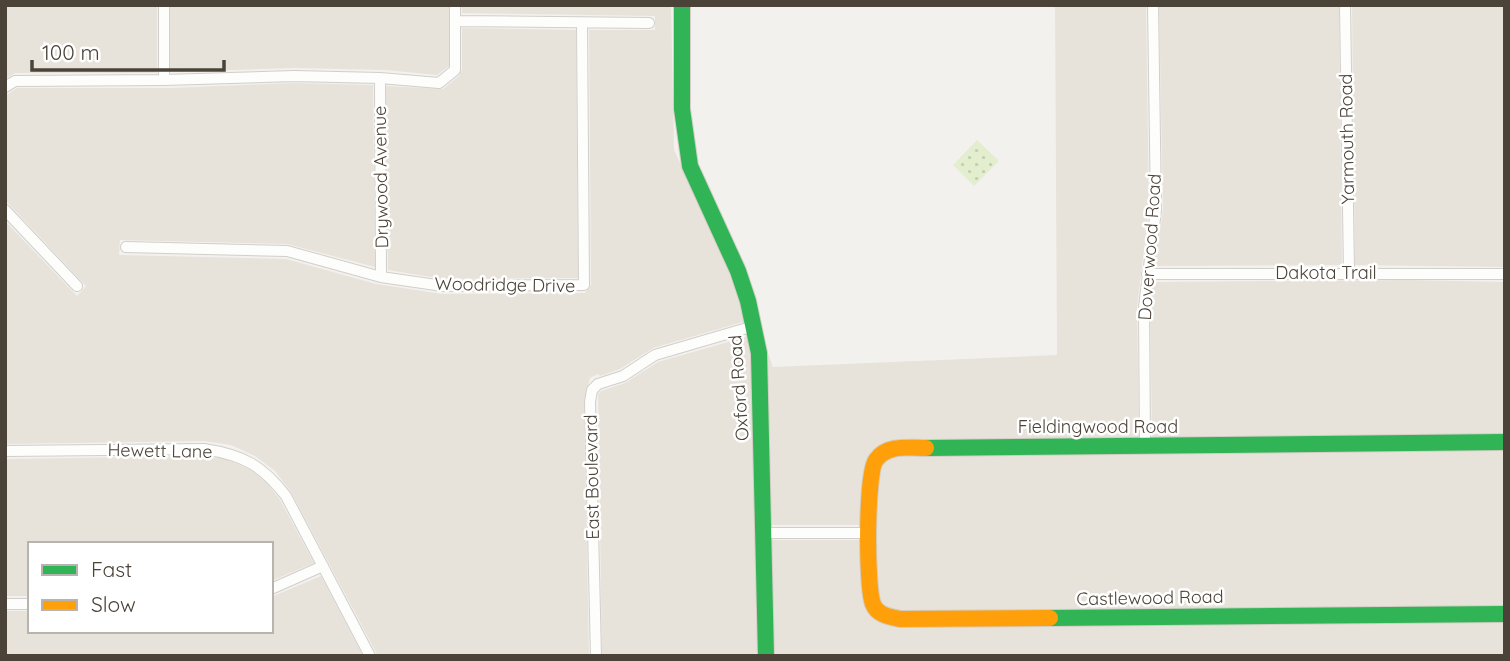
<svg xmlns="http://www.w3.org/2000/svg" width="1510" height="661" font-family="Quicksand,sans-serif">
<defs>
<pattern id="grass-dots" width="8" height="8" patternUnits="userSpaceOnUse" patternTransform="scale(1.75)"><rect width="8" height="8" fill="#e2eece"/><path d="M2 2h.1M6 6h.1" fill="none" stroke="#c3cdb2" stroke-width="1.8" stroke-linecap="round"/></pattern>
</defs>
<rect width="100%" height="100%" fill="#f3f1ee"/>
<path fill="#e7e3db" d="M 5,5 L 157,5 L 157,73 L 15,73 L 5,79 Z
M 170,5 L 449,5 L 449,66 L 437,75 L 386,70 L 294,68 L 170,72 Z
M 462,5 L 671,5 L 674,150 L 732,274 L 746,321 L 653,348 L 620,369 L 600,376 L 598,374 L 590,378 L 584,402 L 589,656 L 378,656 L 291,492 L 275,471 L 255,456 L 231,445 L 204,441 L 5,444 L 5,221 L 77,296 L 86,286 L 5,200 L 5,96 L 17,88 L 170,88 L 294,83 L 373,85 L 375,267 L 287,244 L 120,240 L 119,255 L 286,259 L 376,284 L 442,294 L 585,293 L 591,285 L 589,30 L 655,30 L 655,16 L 462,13 Z
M 1055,5 L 1146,5 L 1149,210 L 1137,307 L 1139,438 L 893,441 L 864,469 L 863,525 L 771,525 L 767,381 L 763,339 L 773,367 L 1057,355 Z
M 1159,5 L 1339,5 L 1342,265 L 1155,266 L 1163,210 Z
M 1352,5 L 1505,5 L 1505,267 L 1355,265 Z
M 462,28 L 576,30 L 578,278 L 443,279 L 388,270 L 386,86 L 443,89 L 459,76 L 462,70 Z
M 1408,280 L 1505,282 L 1505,435 L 1152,438 L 1150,307 L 1153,282 Z
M 749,336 L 752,354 L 760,656 L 602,656 L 598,394 L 601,391 L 625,383 L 658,362 Z
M 1505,450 L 1505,606 L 901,612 L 887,609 L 879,601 L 876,589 L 876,473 L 880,465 L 889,457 L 896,455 Z
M 204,456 L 228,460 L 249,469 L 266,481 L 280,500 L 314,563 L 271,581 L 271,544 L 30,544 L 30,596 L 5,596 L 5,459 Z
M 771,540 L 863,540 L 869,611 L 883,623 L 899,626 L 1505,621 L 1505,656 L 773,656 Z
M 321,576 L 363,656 L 5,656 L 5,611 L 30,611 L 30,631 L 271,631 L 271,597 Z"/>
<path fill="url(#grass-dots)" d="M 977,140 L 999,161 L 974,186 L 953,165 Z"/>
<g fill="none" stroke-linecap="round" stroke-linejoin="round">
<g stroke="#d1cfcb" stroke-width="12">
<path id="street" d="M 164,5 L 164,80
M 1345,5 L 1349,273
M 456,21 L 649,23
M 380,78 L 381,277
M 5,87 L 15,81 L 164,80 L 294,76 L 380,78 L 439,83 L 455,70 L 455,5
M 5,210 L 77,286
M 126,247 L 287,251 L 381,277 L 443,286 L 584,285 L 582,23
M 1147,274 L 1505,274
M 1145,446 L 1144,307 L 1156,210 L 1153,5
M 5,451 L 204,449 C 243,455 262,465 286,496 L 370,656
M 765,533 L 869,533
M 271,589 L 323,566
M 5,604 L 30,604
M 596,656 L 590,402 L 592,390 L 598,384 L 623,376 L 655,355 L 754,326"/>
</g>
<g stroke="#d3cec5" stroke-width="18">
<path id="fast" d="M 682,5 L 682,109 L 690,166 L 738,271 L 748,301 L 759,353 L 766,656
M 926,448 L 1505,442
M 1050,618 L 1505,614"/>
</g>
<g stroke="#d3cec5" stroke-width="18">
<path id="slow" d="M 926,448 C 909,448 887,444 876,460 C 866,472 866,587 873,604 C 877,615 890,617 900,619 L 1050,618"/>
</g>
<use href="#street" stroke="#fdfdfc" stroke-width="10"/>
<use href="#fast" stroke="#30b455" stroke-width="16"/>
<use href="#slow" stroke="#ff9f0a" stroke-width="16"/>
</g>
<g text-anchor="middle" stroke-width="5" stroke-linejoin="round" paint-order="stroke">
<g font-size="18" fill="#4b4338" stroke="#fff">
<text transform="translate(1347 139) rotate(-91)" y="6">Yarmouth Road</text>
<text transform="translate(381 177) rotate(-91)" y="6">Drywood Avenue</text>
<text transform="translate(1150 247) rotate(-86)" y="6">Doverwood Road</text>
<text x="1326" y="279">Dakota Trail</text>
<text transform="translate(505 285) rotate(1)" y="6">Woodridge Drive</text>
<text transform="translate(739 388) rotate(-94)" y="6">Oxford Road</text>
<text x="1098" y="433">Fieldingwood Road</text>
<text transform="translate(160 451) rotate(1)" y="6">Hewett Lane</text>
<text transform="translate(592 477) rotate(-91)" y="6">East Boulevard</text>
<text transform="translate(1150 598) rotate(-1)" y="6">Castlewood Road</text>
</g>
</g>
<rect width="1510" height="661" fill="none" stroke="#4b4338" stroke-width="14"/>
<rect x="28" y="542" width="245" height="91" fill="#ffffff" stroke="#b7b4af" stroke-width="2"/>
<rect x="42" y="565" width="35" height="10" fill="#30b455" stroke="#b7b4af" stroke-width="2"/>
<text x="91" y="577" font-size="21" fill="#4b4338">Fast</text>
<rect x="42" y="600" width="35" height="10" fill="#ff9f0a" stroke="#b7b4af" stroke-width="2"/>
<text x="91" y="612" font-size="21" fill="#4b4338">Slow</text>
<path d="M32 60v10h192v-10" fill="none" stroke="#4b4338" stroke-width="3.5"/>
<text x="42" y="60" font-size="21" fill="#4b4338" stroke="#ffffff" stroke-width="5" paint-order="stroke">100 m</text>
</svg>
